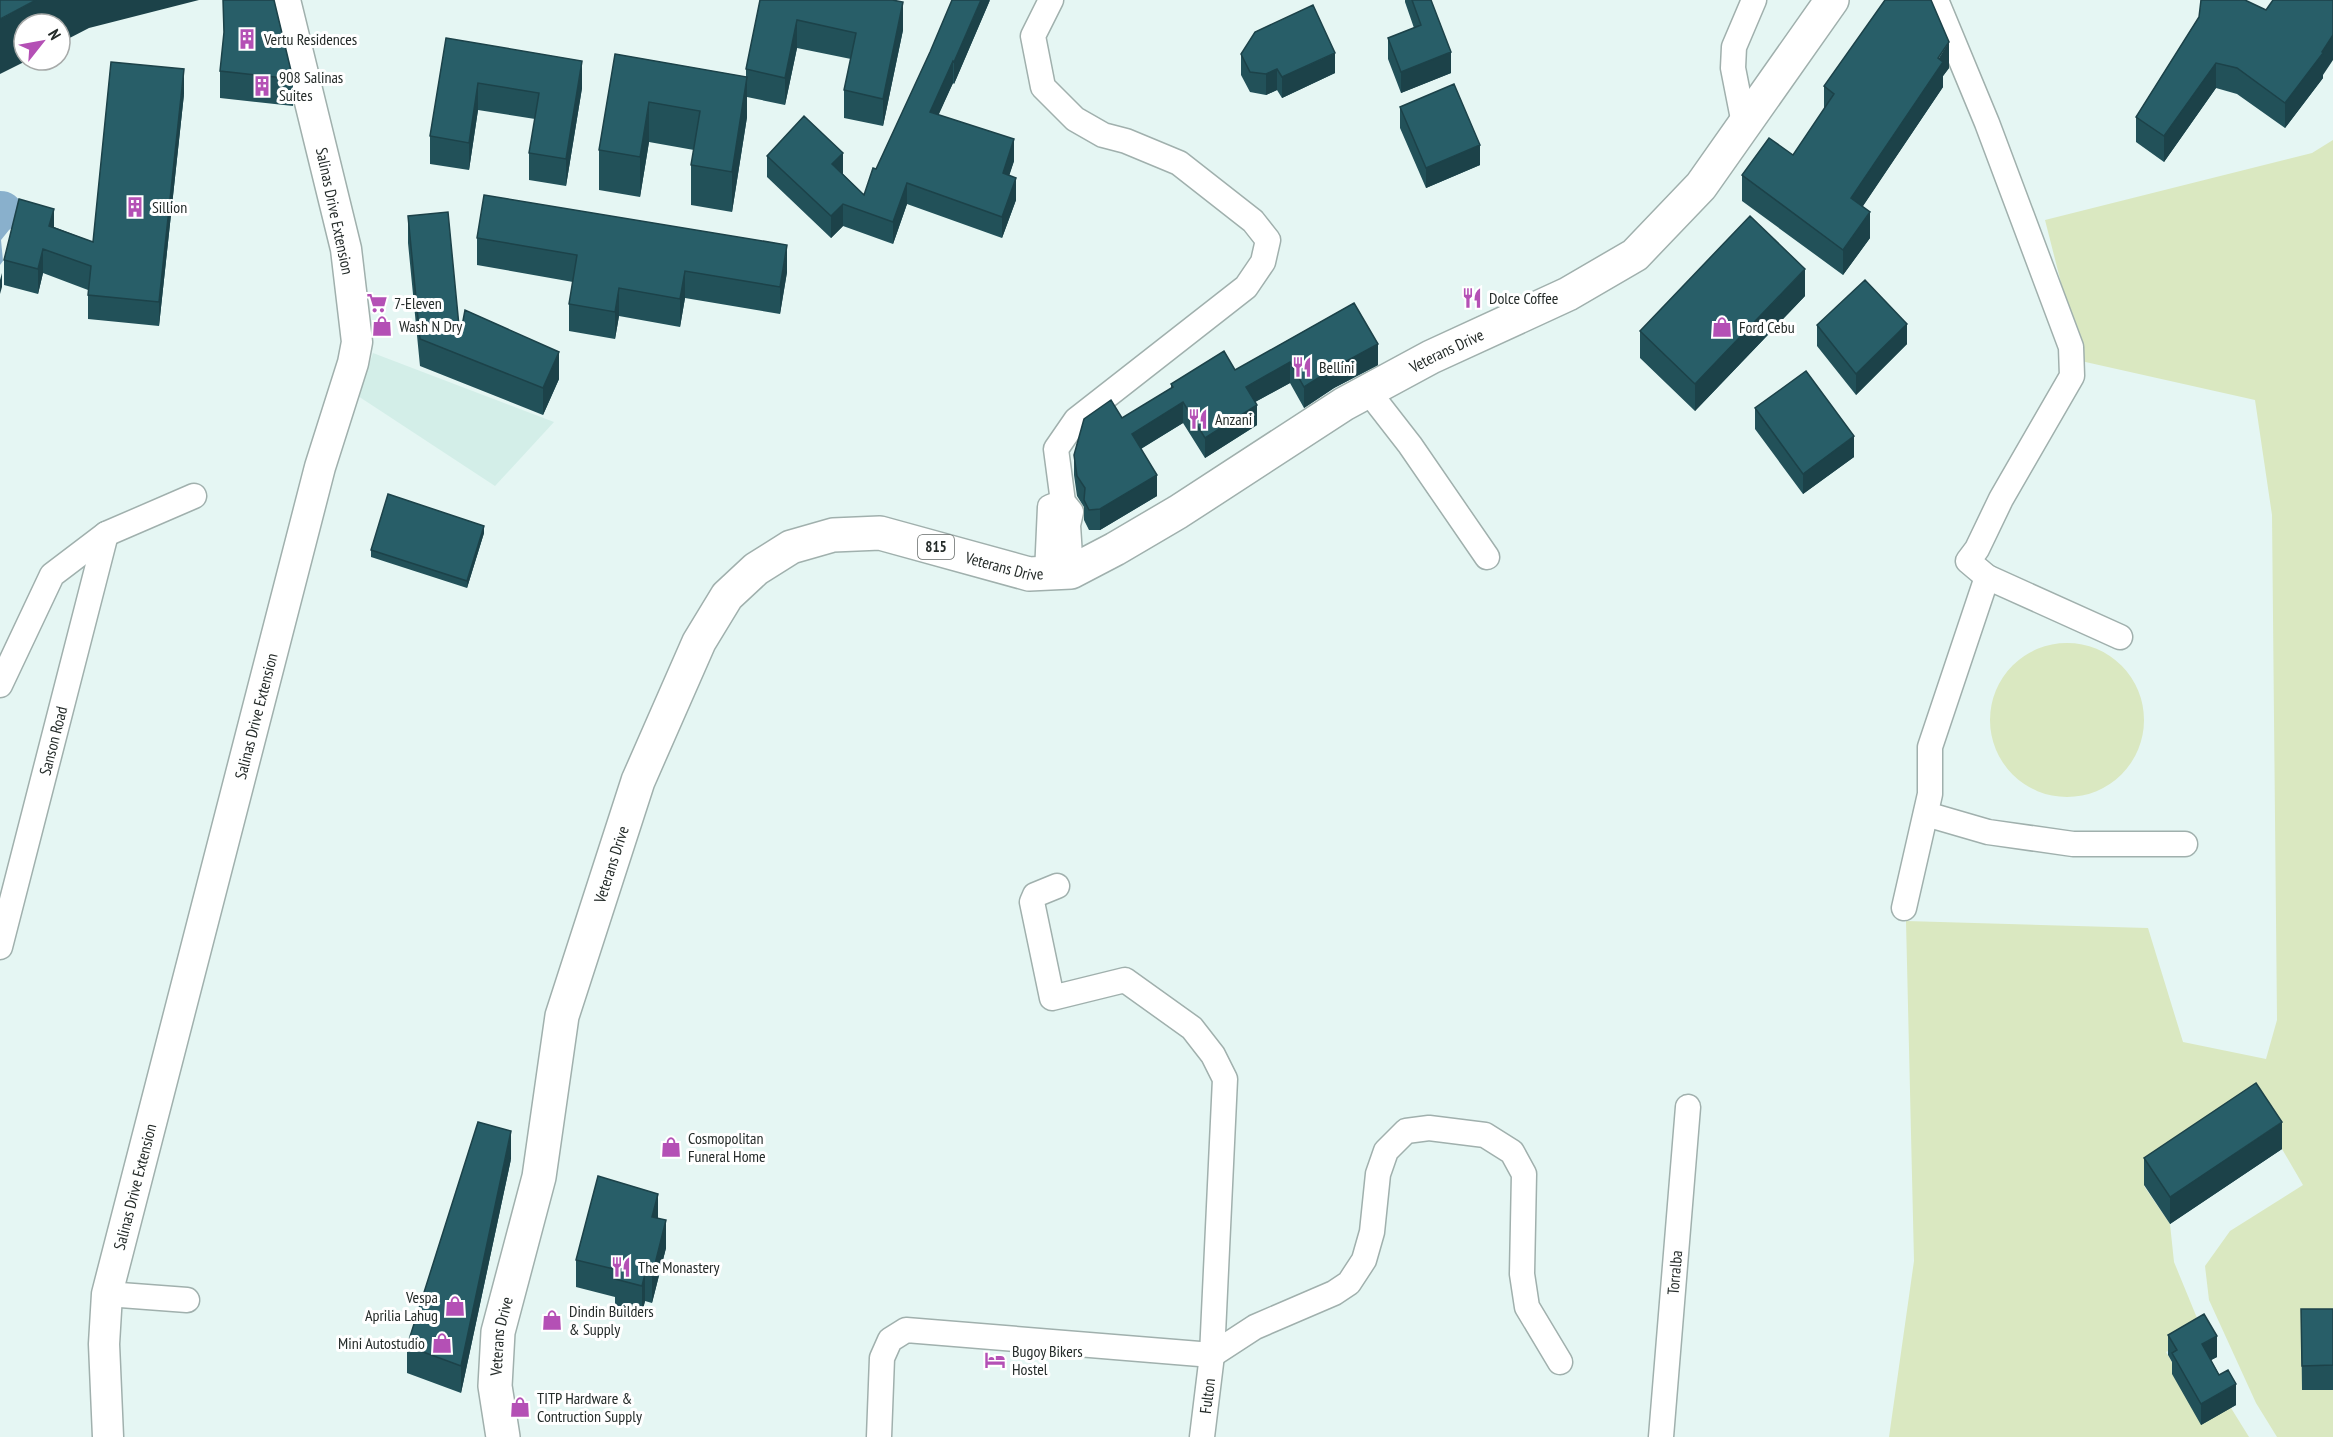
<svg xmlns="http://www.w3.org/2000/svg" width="2333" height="1437" font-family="'PT Sans Narrow',sans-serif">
<rect width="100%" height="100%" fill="#e5f6f3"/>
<path fill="#d3eee8" d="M 373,353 L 554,422 L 495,486 L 358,396 Z"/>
<path fill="#dae8c1" d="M 2333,140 L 2333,1437 L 2277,1437 L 2256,1403 L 2209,1300 L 2205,1266 L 2230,1231 L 2303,1185 L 2282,1149 L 2144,1186 L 2170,1224 L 2174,1262 L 2204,1335 L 2166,1352 L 2177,1371 L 2231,1408 L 2249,1437 L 1889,1437 L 1914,1261 L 1906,921 L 2148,928 L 2183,1042 L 2266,1059 L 2277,1020 L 2272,515 L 2255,400 L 2081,361 L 2045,220 L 2312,153 Z
M1990 720a77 77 0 1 1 154 0a77 77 0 1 1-154 0Z"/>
<path fill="#89b0cc" d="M 0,191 C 12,191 18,197 24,207 L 21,221 L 9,230 L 1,240 L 3,261 L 0,265 Z"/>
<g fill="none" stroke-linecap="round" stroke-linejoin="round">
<g stroke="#a0b0ad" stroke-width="27">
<g id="minor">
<path d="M 1051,0 L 1033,36 L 1043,87 L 1075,119 L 1103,135 L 1126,141 L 1179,163 L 1253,221 L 1268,240 L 1263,262 L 1246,287 L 1076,420 L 1056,449 L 1063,502 L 1071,512 L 1068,525 L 1071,572"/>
<path d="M 1936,0 L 1987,123 L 2071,347 L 2072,376 L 2001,499 L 1977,549 L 1968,561 L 1987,577 L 2120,637"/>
<path d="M 1744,124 L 1733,68 L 1734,47 L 1754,0"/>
<path d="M 1368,391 L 1410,445 L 1487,557"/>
<path d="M 1047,573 L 1050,507 L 1063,502"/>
<path d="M 0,685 L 52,575 L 106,534 L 194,496"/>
<path d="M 1926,814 L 1988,832 L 2073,844 L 2185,844"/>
<path d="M 1057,886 L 1035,895 L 1032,902 L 1052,998 L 1125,980 L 1192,1028 L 1213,1055 L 1225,1079 L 1212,1355 L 1202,1437"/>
<path d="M 1904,908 L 1930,794 L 1930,747 L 1987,577"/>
<path id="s1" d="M 0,947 L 106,534"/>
<path d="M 107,1294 L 187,1300"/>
<path d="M 879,1437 L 882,1358 L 890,1340 L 906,1330 L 1212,1355 L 1255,1327 L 1334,1293 L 1349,1283 L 1364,1260 L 1372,1232 L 1378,1174 L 1386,1151 L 1406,1131 L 1429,1128 L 1485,1135 L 1512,1152 L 1524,1174 L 1522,1274 L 1527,1307 L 1560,1362"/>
<path id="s2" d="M 1661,1437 L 1688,1107"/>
</g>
</g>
<g stroke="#a0b0ad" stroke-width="33">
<g id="tertiary">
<path id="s3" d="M 108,1437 L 104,1344 L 107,1294 L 320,467 L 353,363 L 357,342 L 346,249 L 285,0"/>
</g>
</g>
<g stroke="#a0b0ad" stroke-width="36">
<g id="primary">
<path id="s4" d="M 503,1437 L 495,1386 L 498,1332 L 539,1177 L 562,1016 L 638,781 L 699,642 L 727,596 L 756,569 L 791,547 L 833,535 L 880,533 L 1029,574 L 1071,572 L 1115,549 L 1178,512 L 1344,404 L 1431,357 L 1568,294 L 1635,255 L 1701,186 L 1832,0"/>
</g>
</g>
<use href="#minor" stroke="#fff" stroke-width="24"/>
<use href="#tertiary" stroke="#fff" stroke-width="30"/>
<use href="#primary" stroke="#fff" stroke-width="33"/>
</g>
<path fill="#225159" d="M 223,0 L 293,79 L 293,106 L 220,98 L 220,71 L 224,38 Z
M 760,0 L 903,30 L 883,126 L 844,118 L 844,90 L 851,59 L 797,48 L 785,105 L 747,97 L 747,117 L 732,212 L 691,205 L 691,165 L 694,150 L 649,142 L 640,197 L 599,190 L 599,150 L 615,54 L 746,77 L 746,69 Z
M 990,0 L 954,84 L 953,83 L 938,115 L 1014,161 L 1009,175 L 1016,200 L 1002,238 L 907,204 L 893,244 L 843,226 L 831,238 L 767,177 L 767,156 L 843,174 L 864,195 L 876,169 Z
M 1405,0 L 1431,0 L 1451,73 L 1401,93 L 1388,59 L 1388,38 L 1414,28 L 1405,2 Z
M 2199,17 L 2323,75 L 2323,78 L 2285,128 L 2237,94 L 2216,88 L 2164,162 L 2136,142 L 2136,117 Z
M 446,38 L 582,88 L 566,186 L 529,180 L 529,153 L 535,119 L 478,110 L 469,170 L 430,164 L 430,136 Z
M 1241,54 L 1335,73 L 1282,98 L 1277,90 L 1266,95 L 1250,92 L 1241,75 Z
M 1949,68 L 1943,76 L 1943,87 L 1862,207 L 1870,238 L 1843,275 L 1742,201 L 1742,175 L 1793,155 L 1824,110 L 1824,86 Z
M 184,94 L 159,326 L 88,319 L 88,290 L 43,273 L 38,294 L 4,285 L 4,260 L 54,227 L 93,242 Z
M 1400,107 L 1480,165 L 1426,188 L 1400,128 Z
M 408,216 L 459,326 L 559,379 L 543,415 L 420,366 L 408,243 Z
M 477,238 L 787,272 L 780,314 L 685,298 L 680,327 L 619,316 L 615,339 L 569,331 L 569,304 L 573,282 L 477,265 Z
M 1805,296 L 1695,411 L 1640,358 L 1640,331 Z
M 1354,303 L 1378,365 L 1334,388 L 1304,408 L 1290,383 L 1255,402 L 1257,425 L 1205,458 L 1183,423 L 1141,449 L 1157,496 L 1100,530 L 1089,530 L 1084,520 L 1084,507 L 1077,496 L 1074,475 L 1074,455 L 1122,418 L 1171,388 L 1171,384 L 1235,370 Z
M 1817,325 L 1907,344 L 1856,395 L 1817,346 Z
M 1755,408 L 1854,457 L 1803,494 L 1755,429 Z
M 484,533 L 467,588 L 371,557 L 371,550 Z
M 2282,1149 L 2170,1224 L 2144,1185 L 2144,1158 Z
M 511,1159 L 461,1393 L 407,1373 L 407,1346 Z
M 658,1218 L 666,1248 L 652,1303 L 645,1301 L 642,1313 L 615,1306 L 615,1297 L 576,1287 L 576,1260 Z
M 2301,1309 L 2333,1309 L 2333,1390 L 2302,1390 Z
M 2168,1335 L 2217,1357 L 2211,1360 L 2236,1405 L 2201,1425 L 2172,1374 L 2172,1362 L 2168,1355 Z"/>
<path fill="#1c4249" d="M 36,0 L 199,0 L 89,28 L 60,43 L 60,24 L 24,24 L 24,60 L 28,60 L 0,74 L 0,19 Z
M 981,0 L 990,0 L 954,84 L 954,62 Z
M 903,2 L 903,30 L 883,126 L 883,99 Z
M 797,20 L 797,48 L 785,105 L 785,78 Z
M 2333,35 L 2333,60 L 2323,75 L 2323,78 L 2285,128 L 2285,103 Z
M 1949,42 L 1949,68 L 1943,76 L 1943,87 L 1851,224 L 1851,198 Z
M 1451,52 L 1451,73 L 1401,93 L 1401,72 Z
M 1335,53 L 1335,73 L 1282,98 L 1282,77 Z
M 582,61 L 582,88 L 566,186 L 566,159 Z
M 953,61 L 953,83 L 930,134 L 930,112 Z
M 2216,63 L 2216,88 L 2164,162 L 2164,136 Z
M 184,69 L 184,94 L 159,326 L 159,302 Z
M 1277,69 L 1277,90 L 1266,95 L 1266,74 Z
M 747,77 L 747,117 L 732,212 L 732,172 Z
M 478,83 L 478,110 L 469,170 L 469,143 Z
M 649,102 L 649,142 L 640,197 L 640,157 Z
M 1014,139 L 1014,161 L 1003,195 L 1003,173 Z
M 1480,145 L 1480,165 L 1426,188 L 1426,168 Z
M 843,153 L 843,175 L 832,164 Z
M 1016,178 L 1016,200 L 1002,238 L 1002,217 Z
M 907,183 L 907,204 L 893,244 L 893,222 Z
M 843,204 L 843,226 L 831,238 L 831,216 Z
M 54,209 L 54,233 L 49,226 Z
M 1870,212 L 1870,238 L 1843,275 L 1843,250 Z
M 787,245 L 787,272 L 780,314 L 780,287 Z
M 43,249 L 43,273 L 38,294 L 38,269 Z
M 1805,269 L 1805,296 L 1695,411 L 1695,384 Z
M 685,271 L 685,298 L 680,327 L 680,299 Z
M 2,273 L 2,287 L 0,294 L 0,280 Z
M 619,288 L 619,316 L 615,339 L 615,312 Z
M 1907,324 L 1907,344 L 1856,395 L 1856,374 Z
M 1378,344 L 1378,365 L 1334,388 L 1304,408 L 1304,387 L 1334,368 Z
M 559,352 L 559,379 L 543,415 L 543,388 Z
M 1290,362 L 1290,383 L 1246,407 L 1246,387 Z
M 1183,402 L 1183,423 L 1132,454 L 1132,434 Z
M 1257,405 L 1257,425 L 1205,458 L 1205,438 Z
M 1854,436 L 1854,457 L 1803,494 L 1803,474 Z
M 1157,475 L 1157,496 L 1100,530 L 1100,509 Z
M 484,526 L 484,533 L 467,588 L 467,581 Z
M 2282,1122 L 2282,1149 L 2170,1224 L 2170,1197 Z
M 511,1131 L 511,1159 L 461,1393 L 461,1366 Z
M 658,1194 L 658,1222 L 652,1217 Z
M 666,1220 L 666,1248 L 652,1303 L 652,1276 Z
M 645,1274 L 645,1301 L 642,1313 L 642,1286 Z
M 2217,1336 L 2217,1357 L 2202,1365 L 2202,1344 Z
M 2236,1384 L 2236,1405 L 2201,1425 L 2201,1404 Z"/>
<path fill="#285e68" stroke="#1c4249" stroke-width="1.5" d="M 0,0 L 36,0 L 0,19 Z
M 223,0 L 274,0 L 293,79 L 220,71 L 224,32 Z
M 760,0 L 892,0 L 903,2 L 883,99 L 844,90 L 856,33 L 797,20 L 785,78 L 746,69 Z
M 952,0 L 981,0 L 954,62 L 953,61 L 930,112 L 1014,139 L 1003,173 L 1016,178 L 1002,217 L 907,183 L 893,222 L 843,204 L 831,216 L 767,156 L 804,116 L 843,153 L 832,164 L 864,195 L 873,168 L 876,169 L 930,52 Z
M 1412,0 L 1431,0 L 1451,52 L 1401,72 L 1388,38 L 1421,25 Z
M 1885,0 L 1931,0 L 1949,42 L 1938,58 L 1943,62 L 1851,198 L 1870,212 L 1843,250 L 1742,175 L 1769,138 L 1793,155 L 1834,94 L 1824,86 Z
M 2201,0 L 2245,0 L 2266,10 L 2273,0 L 2333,0 L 2333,35 L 2322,52 L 2323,53 L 2285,103 L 2237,68 L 2216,63 L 2164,136 L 2136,117 L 2199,17 Z
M 1313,5 L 1335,53 L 1282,77 L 1277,69 L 1266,74 L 1250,72 L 1241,54 L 1255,32 Z
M 446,38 L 582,61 L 566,159 L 529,153 L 539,93 L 478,83 L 469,143 L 430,136 Z
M 615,54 L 747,77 L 732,172 L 691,165 L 700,111 L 649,102 L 640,157 L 599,150 Z
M 111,62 L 184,69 L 159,302 L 88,295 L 91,266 L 43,249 L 38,269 L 4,260 L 19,199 L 54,209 L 49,226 L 93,242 Z
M 1454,84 L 1480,145 L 1426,168 L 1400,107 Z
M 484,195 L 787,245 L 780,287 L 685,271 L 680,299 L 619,288 L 615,312 L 569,304 L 577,255 L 477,238 Z
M 448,212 L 459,326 L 462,326 L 465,310 L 559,352 L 543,388 L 420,339 L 408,216 Z
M 1750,216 L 1805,269 L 1695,384 L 1640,331 Z
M 1865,280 L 1907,324 L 1856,374 L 1817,325 Z
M 1354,303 L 1378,344 L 1334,368 L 1304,387 L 1290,362 L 1246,387 L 1257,405 L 1205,438 L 1183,402 L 1132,434 L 1157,475 L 1100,509 L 1089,510 L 1084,500 L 1085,488 L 1077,476 L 1074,455 L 1084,419 L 1111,400 L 1122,418 L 1173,387 L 1171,384 L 1224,351 L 1235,370 Z
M 1806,371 L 1854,436 L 1803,474 L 1755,408 Z
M 388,494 L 484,526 L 467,581 L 371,550 Z
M 2256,1083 L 2282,1122 L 2170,1197 L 2144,1158 Z
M 478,1122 L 511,1131 L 461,1366 L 407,1346 Z
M 598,1176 L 658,1194 L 652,1217 L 666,1220 L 652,1276 L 645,1274 L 642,1286 L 615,1279 L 618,1270 L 576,1260 Z
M 2301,1309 L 2333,1309 L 2333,1365 L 2302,1366 Z
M 2204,1314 L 2217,1336 L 2202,1344 L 2219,1375 L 2228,1370 L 2236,1384 L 2201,1404 L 2172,1353 L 2177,1350 L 2168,1335 Z"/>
<defs>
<g id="building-bare" transform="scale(1.62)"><path d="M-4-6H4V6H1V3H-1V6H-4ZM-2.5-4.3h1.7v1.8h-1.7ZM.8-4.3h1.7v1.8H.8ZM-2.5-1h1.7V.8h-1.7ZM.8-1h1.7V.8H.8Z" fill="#b450b5" stroke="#fff" stroke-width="2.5" paint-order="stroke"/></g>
<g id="restaurant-bare" transform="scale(1.62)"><path d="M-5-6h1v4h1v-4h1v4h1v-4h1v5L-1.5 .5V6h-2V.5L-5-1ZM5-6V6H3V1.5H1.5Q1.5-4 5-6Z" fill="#b450b5" stroke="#fff" stroke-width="2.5" paint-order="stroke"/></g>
<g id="supermarket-bare" transform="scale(1.62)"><path d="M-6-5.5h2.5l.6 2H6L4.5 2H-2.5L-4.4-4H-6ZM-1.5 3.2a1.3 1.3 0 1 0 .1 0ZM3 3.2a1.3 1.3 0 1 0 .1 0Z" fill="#b450b5" stroke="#fff" stroke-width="2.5" paint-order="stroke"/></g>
<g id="shop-bare" transform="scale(1.62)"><path d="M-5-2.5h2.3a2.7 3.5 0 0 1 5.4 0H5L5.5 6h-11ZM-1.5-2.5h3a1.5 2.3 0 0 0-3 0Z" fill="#b450b5" stroke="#fff" stroke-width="2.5" paint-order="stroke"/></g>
<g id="hotel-bare" transform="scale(1.62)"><path d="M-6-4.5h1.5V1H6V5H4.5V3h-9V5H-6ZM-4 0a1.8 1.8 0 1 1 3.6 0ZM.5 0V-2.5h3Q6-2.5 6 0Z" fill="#b450b5" stroke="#fff" stroke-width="2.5" paint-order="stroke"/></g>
</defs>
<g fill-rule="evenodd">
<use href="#building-bare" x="247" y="39"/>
<use href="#building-bare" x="262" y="86"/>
<use href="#building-bare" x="135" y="207"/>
<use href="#restaurant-bare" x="1472" y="298"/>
<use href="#supermarket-bare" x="377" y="303"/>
<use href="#shop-bare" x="382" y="326"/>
<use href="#shop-bare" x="1722" y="327"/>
<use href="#restaurant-bare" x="1302" y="367"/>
<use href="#restaurant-bare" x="1198" y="419"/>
<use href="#shop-bare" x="671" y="1147"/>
<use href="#restaurant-bare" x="621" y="1267"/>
<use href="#shop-bare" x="455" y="1306"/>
<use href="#shop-bare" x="552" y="1320"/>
<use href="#shop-bare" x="442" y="1343"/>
<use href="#hotel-bare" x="995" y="1360"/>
<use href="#shop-bare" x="520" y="1407"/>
</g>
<g text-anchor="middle" stroke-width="6" stroke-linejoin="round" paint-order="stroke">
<rect fill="#fff" stroke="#666b69" stroke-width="1.5" x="918" y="535" width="36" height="24" rx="4.5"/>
<g font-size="15" font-weight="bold" fill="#242b29">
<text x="936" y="552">815</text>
</g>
<g font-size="16" fill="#242b29" stroke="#fff" text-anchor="start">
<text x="264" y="45">Vertu Residences</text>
<text x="279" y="83">908 Salinas<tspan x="279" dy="18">Suites</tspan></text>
<text x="152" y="213">Sillion</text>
<text x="1489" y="304">Dolce Coffee</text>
<text x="394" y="309">7-Eleven</text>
<text x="399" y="332">Wash N Dry</text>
<text x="1739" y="333">Ford Cebu</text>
<text x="1319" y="373">Bellini</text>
<text x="1215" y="425">Anzani</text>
<text x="688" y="1144">Cosmopolitan<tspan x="688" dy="18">Funeral Home</tspan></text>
<text x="638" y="1273">The Monastery</text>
<text x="438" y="1303" text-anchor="end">Vespa<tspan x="438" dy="18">Aprilia Lahug</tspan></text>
<text x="569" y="1317">Dindin Builders<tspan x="569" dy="18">&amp; Supply</tspan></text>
<text x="425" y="1349" text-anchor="end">Mini Autostudio</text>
<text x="1012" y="1357">Bugoy Bikers<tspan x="1012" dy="18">Hostel</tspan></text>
<text x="537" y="1404">TITP Hardware &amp;<tspan x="537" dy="18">Contruction Supply</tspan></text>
</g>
<g font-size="16" fill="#242b29" stroke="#fff">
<text transform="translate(335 211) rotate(78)" y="6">Salinas Drive Extension</text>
<text dy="6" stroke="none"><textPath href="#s4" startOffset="1686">Veterans Drive</textPath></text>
<text dy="6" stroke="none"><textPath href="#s4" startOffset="1182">Veterans Drive</textPath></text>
<text dy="6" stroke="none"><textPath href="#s3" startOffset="740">Salinas Drive Extension</textPath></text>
<text dy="6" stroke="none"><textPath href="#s1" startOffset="213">Sanson Road</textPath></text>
<text dy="6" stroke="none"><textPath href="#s4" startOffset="588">Veterans Drive</textPath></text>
<text dy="6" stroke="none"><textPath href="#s3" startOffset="254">Salinas Drive Extension</textPath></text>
<text dy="6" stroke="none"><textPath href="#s2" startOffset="165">Torralba</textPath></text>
<text dy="6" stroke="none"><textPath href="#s4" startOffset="102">Veterans Drive</textPath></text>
<text transform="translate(1207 1396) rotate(-83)" y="6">Fulton</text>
</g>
</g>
<g transform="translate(42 42) rotate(59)"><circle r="28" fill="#ffffff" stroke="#a7aaa9" stroke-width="1.5"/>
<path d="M0-4.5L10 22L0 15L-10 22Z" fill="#b450b5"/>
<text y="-9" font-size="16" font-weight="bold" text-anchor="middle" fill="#242b29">N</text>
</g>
</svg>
